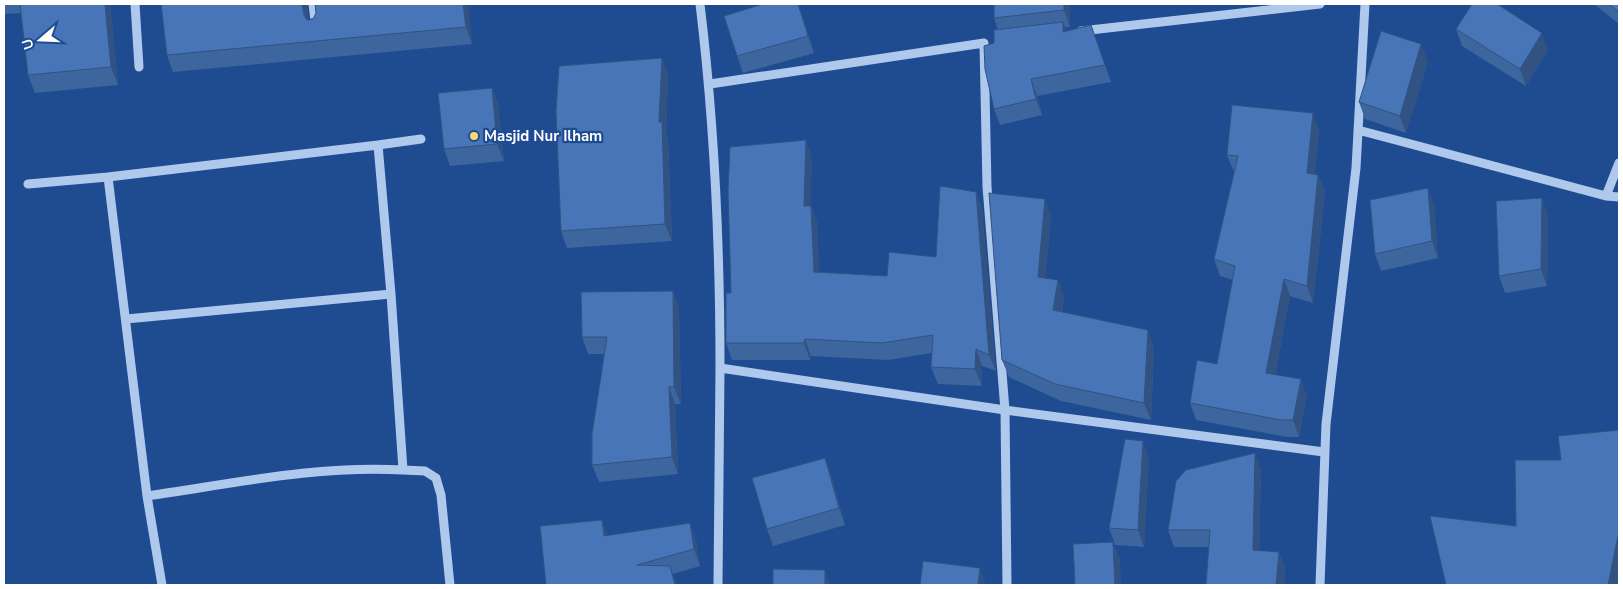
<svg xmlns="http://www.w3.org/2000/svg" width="1623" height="589" font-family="'Nunito Sans',sans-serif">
<rect width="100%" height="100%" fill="#1f4c91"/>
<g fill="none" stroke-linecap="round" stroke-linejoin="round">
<path stroke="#afc9ed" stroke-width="9" d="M 135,4 L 139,67
M 313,4 L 316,29
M 700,4 C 715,128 720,244 720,368
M 1081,31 L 1320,4
M 710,84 L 984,43 L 987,187 L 1005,410 L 1007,585
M 1358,130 L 1606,196 L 1619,197
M 421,139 L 378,145 L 391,294 L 403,470 L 425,471 L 436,478 L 441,495 L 450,585
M 28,184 L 108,177
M 1606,196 L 1619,163
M 126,319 L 391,294
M 147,496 C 231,484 317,465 403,470
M 162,585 L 147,496 L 108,177 L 378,145
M 718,585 L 720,368 L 1005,410 L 1324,452
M 1320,585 L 1326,424 L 1356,168 L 1365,4"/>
</g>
<path fill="#3d659e" d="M 4,4 L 110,4 L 118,85 L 35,93 L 28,75 L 21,13 L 4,14 Z
M 161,4 L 307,4 L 308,19 L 468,4 L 472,44 L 173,72 L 167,55 Z
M 994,4 L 1070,4 L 1070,27 L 1065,27 L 1067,31 L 1091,25 L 1111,82 L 1037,96 L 1042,115 L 1000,125 L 994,109 L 994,43 L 998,30 L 994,18 Z
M 1594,4 L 1619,4 L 1619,24 Z
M 801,11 L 814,53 L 743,73 L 737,56 Z
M 1456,29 L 1548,50 L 1526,86 L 1462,46 Z
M 1428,61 L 1406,133 L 1365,119 L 1359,102 Z
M 668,75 L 666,133 L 668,139 L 672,241 L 567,248 L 561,231 Z
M 492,88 L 498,105 L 504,161 L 450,166 L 444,149 Z
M 1319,130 L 1315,174 L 1318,175 L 1325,192 L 1313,303 L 1290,296 L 1275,375 L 1307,396 L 1299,437 L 1287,437 L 1196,420 L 1190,403 L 1217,364 L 1233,280 L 1220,276 L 1214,259 L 1234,172 L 1227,155 Z
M 812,157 L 810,206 L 811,206 L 817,222 L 819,272 L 887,276 L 936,257 L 976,192 L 982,209 L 996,371 L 982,366 L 982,386 L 938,384 L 931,367 L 932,353 L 888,360 L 811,356 L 810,360 L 732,360 L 726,343 Z
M 1434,205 L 1438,258 L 1381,271 L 1375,254 Z
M 1548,215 L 1547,286 L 1505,293 L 1499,276 Z
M 1051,216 L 1045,278 L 1058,280 L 1064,297 L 1062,312 L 1154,347 L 1151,420 L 1061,401 L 1009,377 L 1002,360 Z
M 673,291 L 679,308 L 681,404 L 675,404 L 678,474 L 599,482 L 592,465 L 604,354 L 588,354 L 582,337 Z
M 825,458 L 831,475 L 845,525 L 773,546 L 767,529 Z
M 1149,458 L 1144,547 L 1115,545 L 1109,528 Z
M 1261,470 L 1259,551 L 1279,552 L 1285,569 L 1284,585 L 1206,585 L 1209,547 L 1174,547 L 1168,530 Z
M 608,535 L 696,540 L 700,566 L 673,574 L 677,585 L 546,585 Z"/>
<path fill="#325281" d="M 105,4 L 110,4 L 118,85 L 111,67 Z
M 302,4 L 307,4 L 310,32 L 304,15 Z
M 463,4 L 468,4 L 472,44 L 466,27 Z
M 798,4 L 801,11 L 814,53 L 808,36 Z
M 1064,4 L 1070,4 L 1070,27 L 1064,10 Z
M 1063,22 L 1070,39 L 1063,32 Z
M 1542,33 L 1548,50 L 1526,86 L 1520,69 Z
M 1421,44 L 1428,61 L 1406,133 L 1400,116 Z
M 662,58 L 668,75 L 666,133 L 668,139 L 672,241 L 665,224 L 659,122 Z
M 1031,79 L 1037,96 L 1042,115 L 1036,99 Z
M 492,88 L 498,105 L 504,161 L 497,144 Z
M 1313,113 L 1319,130 L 1314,190 L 1307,173 Z
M 806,140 L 812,157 L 810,223 L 804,206 Z
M 1318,175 L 1325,192 L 1313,303 L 1307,286 Z
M 1428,188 L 1434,205 L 1438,258 L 1432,241 Z
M 976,192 L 982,209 L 996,371 L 989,355 Z
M 1542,198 L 1548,215 L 1547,286 L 1541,269 Z
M 1045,199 L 1051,216 L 1044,294 L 1038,277 Z
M 811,206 L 817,222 L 820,289 L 814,272 Z
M 1284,279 L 1290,296 L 1272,390 L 1266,373 Z
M 1058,280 L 1064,297 L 1059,327 L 1053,310 Z
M 673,291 L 679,308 L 681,404 L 674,387 Z
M 1148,330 L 1154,347 L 1151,420 L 1144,403 Z
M 805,339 L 811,356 L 810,360 L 804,343 Z
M 976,349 L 982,366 L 982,386 L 975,369 Z
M 1301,379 L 1307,396 L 1299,437 L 1293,420 Z
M 669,387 L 675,404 L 678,474 L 672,457 Z
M 1143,441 L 1149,458 L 1144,547 L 1138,530 Z
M 1255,453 L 1261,470 L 1259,567 L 1253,550 Z
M 825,458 L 831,475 L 845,525 L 839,508 Z
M 602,520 L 608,537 L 604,536 Z
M 690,523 L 696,540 L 700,566 L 694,549 Z
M 1619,531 L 1619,578 L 1618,585 L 1608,585 Z
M 1113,542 L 1120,559 L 1121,585 L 1115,585 Z
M 1279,552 L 1285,569 L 1284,585 L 1276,585 Z
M 670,566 L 677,585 L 675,585 Z
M 980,568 L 986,585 L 978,585 Z
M 825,570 L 830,585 L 825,585 Z"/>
<path fill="#4775b8" stroke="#325281" d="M 20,4 L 105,4 L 111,67 L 28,75 Z
M 161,4 L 302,4 L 304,15 L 307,20 L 313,19 L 316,13 L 315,4 L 463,4 L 466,27 L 167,55 Z
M 763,4 L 798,4 L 808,36 L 737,56 L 724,16 Z
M 994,4 L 1064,4 L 1064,10 L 994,18 Z
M 1472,4 L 1497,4 L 1542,33 L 1520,69 L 1456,29 Z
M 1609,4 L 1619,4 L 1619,12 Z
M 1063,22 L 1063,32 L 1091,25 L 1105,65 L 1031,79 L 1036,99 L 994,109 L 985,69 L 984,46 L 994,43 L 994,30 Z
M 1381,31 L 1421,44 L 1400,116 L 1359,102 Z
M 662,58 L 659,122 L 662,122 L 665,224 L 561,231 L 556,112 L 559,66 Z
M 492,88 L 497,144 L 444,149 L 438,93 Z
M 1232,105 L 1313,113 L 1307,173 L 1318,175 L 1307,286 L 1284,279 L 1266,373 L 1301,379 L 1293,420 L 1281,420 L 1190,403 L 1197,360 L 1217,364 L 1235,266 L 1214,259 L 1238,156 L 1227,155 Z
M 806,140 L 804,206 L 811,206 L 814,272 L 887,276 L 889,252 L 936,257 L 940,186 L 976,192 L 989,355 L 976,349 L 975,369 L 931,367 L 933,335 L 882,343 L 805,339 L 804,343 L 726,343 L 726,293 L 731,293 L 728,191 L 730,147 Z
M 1428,188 L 1432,241 L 1375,254 L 1370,200 Z
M 989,193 L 1045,199 L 1038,277 L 1058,280 L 1053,310 L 1148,330 L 1144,403 L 1055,384 L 1002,360 Z
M 1542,198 L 1541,269 L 1499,276 L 1496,201 Z
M 673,291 L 674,387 L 669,387 L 672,457 L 592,465 L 592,434 L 607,337 L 582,337 L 581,292 Z
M 1619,430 L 1619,531 L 1608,585 L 1446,585 L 1430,516 L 1516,526 L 1515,460 L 1561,460 L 1558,436 Z
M 1125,439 L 1143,441 L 1138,530 L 1109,528 Z
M 1255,453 L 1253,550 L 1279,552 L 1276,585 L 1206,585 L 1210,530 L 1168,530 L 1176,481 L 1186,470 Z
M 825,458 L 839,508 L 767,529 L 752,478 Z
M 602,520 L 604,536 L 690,523 L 694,549 L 637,565 L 670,566 L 675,585 L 546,585 L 540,526 Z
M 1113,542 L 1115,585 L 1075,585 L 1073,544 Z
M 923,561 L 980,568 L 978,585 L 920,585 Z
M 773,569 L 825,570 L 825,585 L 773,585 Z
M 1332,584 L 1350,585 L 1332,585 Z"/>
<circle fill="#fbd96f" stroke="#1f4c91" stroke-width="2" cx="474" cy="136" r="5"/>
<g text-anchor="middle" stroke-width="4.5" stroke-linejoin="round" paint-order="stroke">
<g font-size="15" font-weight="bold" fill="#fff" stroke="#1f4c91" text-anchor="start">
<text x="484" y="141">Masjid Nur Ilham</text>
</g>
</g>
<rect width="1623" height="589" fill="none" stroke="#ffffff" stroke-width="10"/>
<g transform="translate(40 40) rotate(251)" stroke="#1f4c91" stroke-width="4" paint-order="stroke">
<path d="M0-4L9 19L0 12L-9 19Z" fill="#ffffff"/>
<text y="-8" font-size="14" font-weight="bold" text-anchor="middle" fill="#ffffff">U</text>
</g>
</svg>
